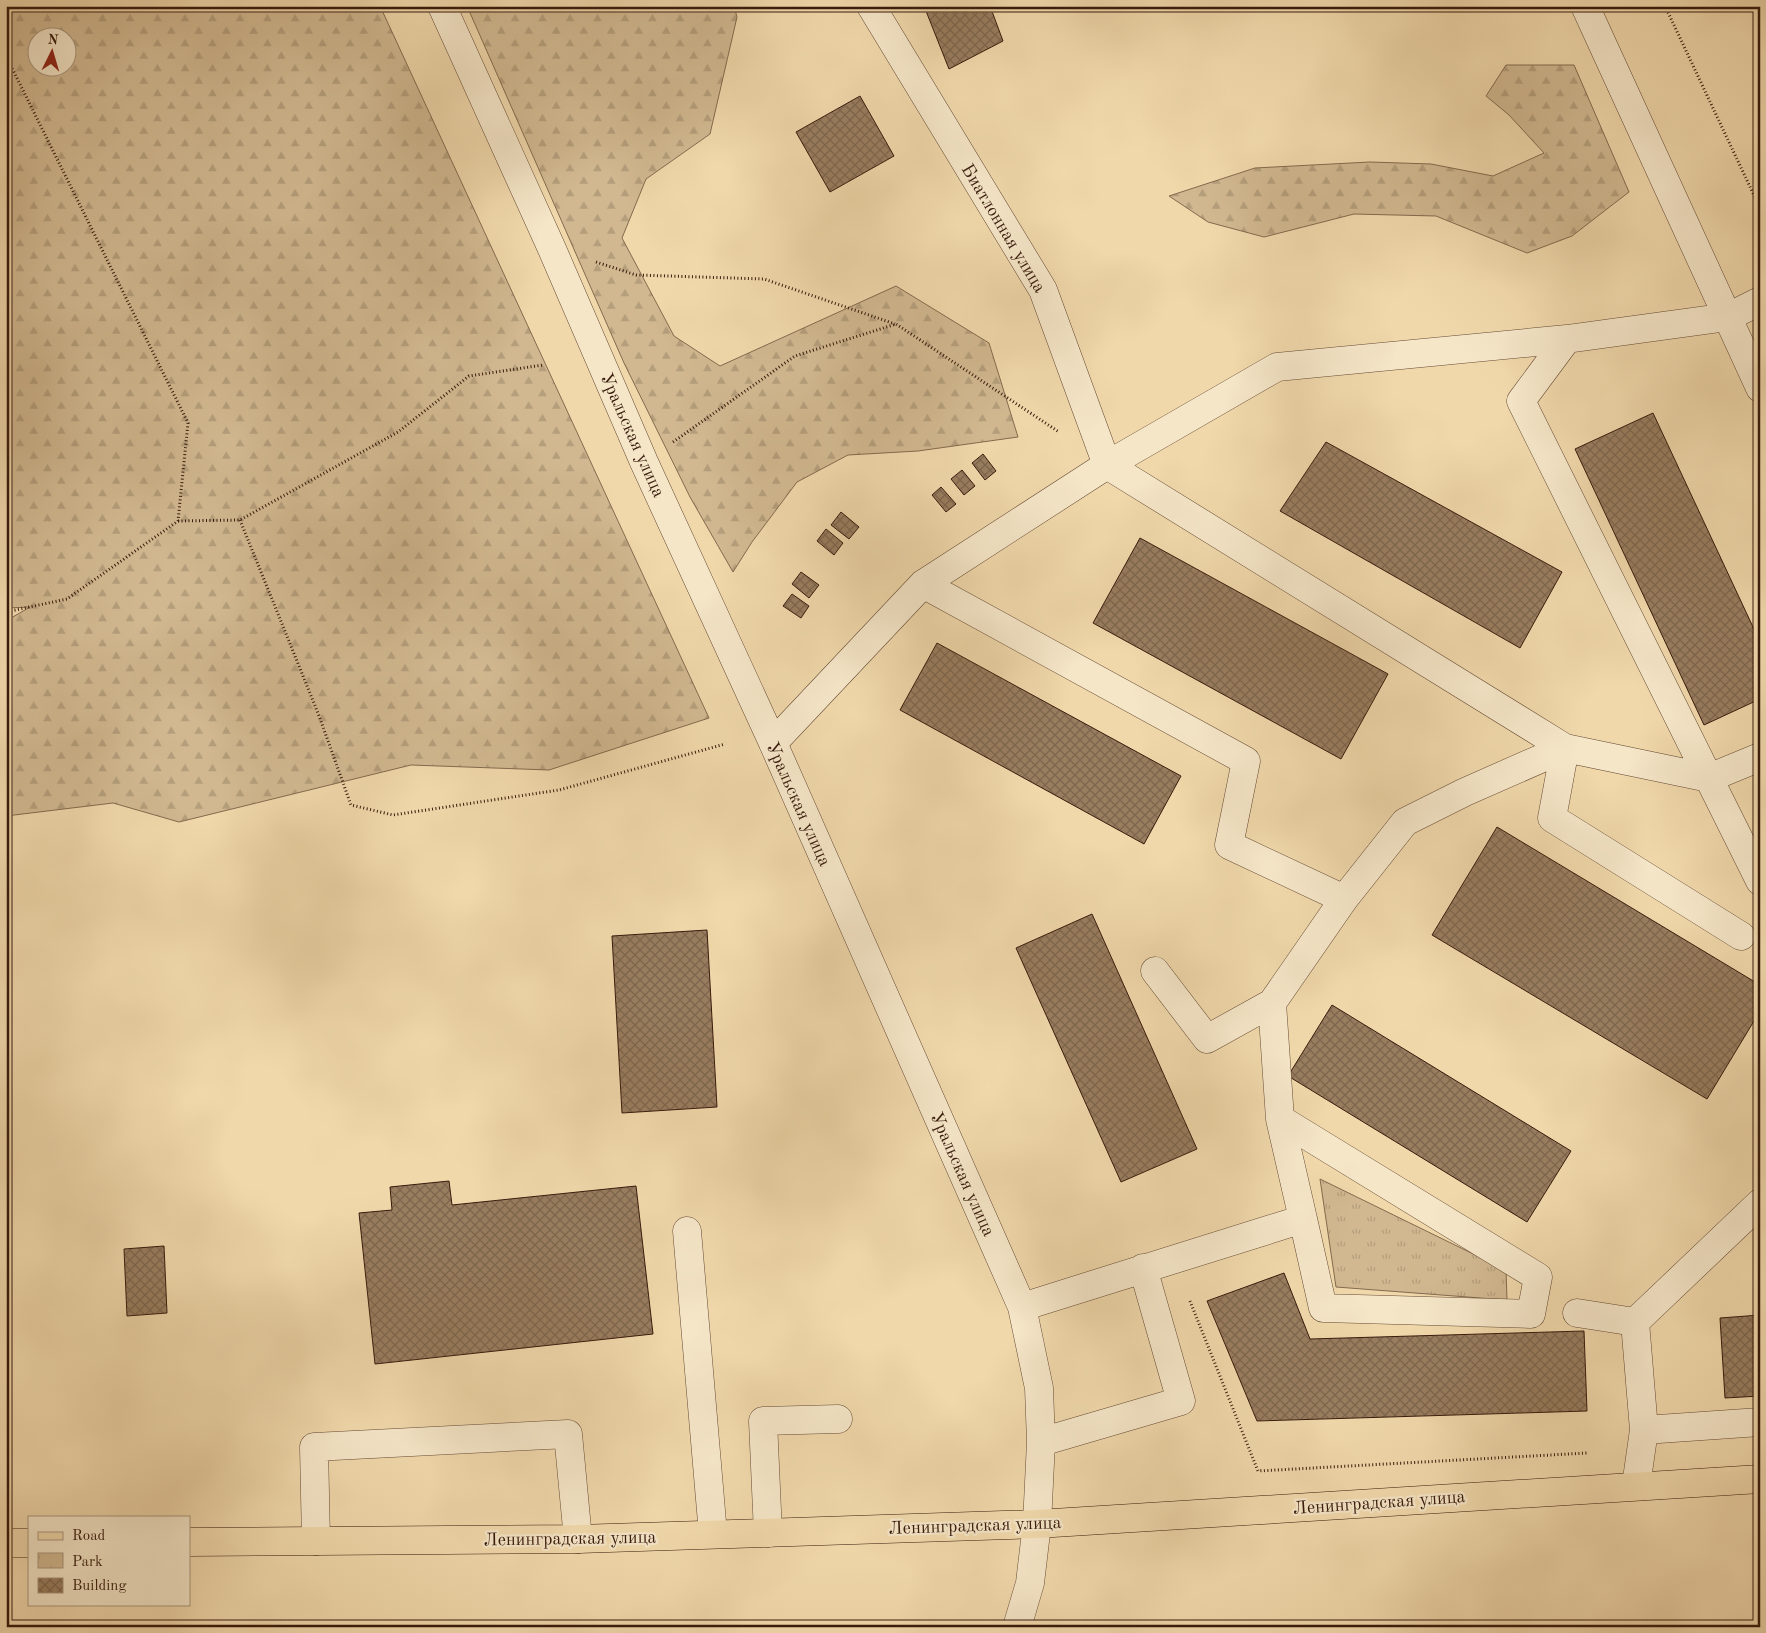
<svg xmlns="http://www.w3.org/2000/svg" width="1766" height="1633" font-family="'Old Standard TT',serif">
<defs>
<pattern id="forest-firs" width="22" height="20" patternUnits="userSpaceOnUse" patternTransform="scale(1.25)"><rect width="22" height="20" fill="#d1b890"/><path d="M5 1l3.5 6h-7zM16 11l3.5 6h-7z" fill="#b49e7b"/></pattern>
<pattern id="park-tufts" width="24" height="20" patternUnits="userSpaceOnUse" patternTransform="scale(1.25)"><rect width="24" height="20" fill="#d1b890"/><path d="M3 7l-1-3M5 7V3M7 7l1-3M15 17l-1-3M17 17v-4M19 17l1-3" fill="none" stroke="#b49e7b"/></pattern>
<pattern id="building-cross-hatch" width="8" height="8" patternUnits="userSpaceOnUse" patternTransform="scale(1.25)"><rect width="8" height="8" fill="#987d5f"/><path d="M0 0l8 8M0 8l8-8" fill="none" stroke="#7d664d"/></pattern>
</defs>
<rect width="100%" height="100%" fill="#f0d8ab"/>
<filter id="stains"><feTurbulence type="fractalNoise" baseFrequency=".004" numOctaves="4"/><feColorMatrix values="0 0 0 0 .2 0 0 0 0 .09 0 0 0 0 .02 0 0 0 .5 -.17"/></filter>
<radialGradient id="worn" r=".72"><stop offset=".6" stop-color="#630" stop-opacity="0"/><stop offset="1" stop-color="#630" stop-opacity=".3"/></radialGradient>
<path fill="url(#forest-firs)" stroke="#846a4e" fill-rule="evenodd" d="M 6,6 L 380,6 L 709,718 L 549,770 L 411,765 L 179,822 L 113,803 L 6,816 L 6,621 L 30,607 L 6,608 ZM 38,38 L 68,38 L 68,68 L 38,68 Z
M 467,6 L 734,6 L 737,17 L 710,134 L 646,179 L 622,238 L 674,336 L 720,366 L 896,286 L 989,343 L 1018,437 L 918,451 L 848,455 L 797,482 L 752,542 L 733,572 L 690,497 L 624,363 Z
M 1506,65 L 1574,65 L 1629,192 L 1572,236 L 1527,253 L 1436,216 L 1354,214 L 1264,237 L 1208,222 L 1169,196 L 1255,168 L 1370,162 L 1431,164 L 1493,176 L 1544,153 L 1509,115 L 1486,96 Z"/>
<path fill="url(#park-tufts)" stroke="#846a4e" d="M 1320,1179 L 1506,1270 L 1507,1300 L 1336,1287 Z"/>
<path fill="url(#building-cross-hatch)" stroke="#381b0c" d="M 924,6 L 990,6 L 1003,41 L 949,69 Z
M 1751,6 L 1760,6 L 1760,25 Z
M 860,96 L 894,156 L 830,192 L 796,132 Z
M 1653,413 L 1760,642 L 1760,699 L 1704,725 L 1575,449 Z
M 1326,442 L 1562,572 L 1520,648 L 1280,511 Z
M 983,454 L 996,471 L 985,480 L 972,463 Z
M 962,470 L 975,486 L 964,495 L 951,479 Z
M 941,487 L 956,504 L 946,512 L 932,495 Z
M 841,512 L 859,527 L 849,539 L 831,525 Z
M 826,529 L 843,543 L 834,555 L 817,541 Z
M 1140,538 L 1388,674 L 1341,759 L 1093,623 Z
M 801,572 L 819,585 L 809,598 L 792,584 Z
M 792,594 L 809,606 L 801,618 L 783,606 Z
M 937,643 L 1181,776 L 1144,844 L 900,710 Z
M 1497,827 L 1760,985 L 1760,1011 L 1707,1099 L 1432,935 Z
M 1092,914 L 1197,1149 L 1121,1182 L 1016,948 Z
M 707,930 L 717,1107 L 622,1113 L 612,936 Z
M 1332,1005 L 1571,1151 L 1527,1222 L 1288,1076 Z
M 449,1181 L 452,1205 L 636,1186 L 653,1334 L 375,1364 L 359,1213 L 392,1210 L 390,1187 Z
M 164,1246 L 167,1313 L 127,1316 L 124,1249 Z
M 1284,1273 L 1310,1339 L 1584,1331 L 1587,1411 L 1257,1421 L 1207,1301 Z
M 1760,1315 L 1760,1396 L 1725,1398 L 1720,1318 Z
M 1741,1624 L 1741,1627 L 1675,1626 Z"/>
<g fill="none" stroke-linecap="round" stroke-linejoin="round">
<g stroke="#664a34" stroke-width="29">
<path id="minor" d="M 442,6 L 552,249 L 644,462 L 773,743 L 1022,1307 L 1039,1388 L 1041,1442 L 1037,1524 L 1030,1583 L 1017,1627
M 871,6 L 1043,290 L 1107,465 L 1565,748 L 1552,818 L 1741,936
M 1585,6 L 1760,388
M 1760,301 L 1728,317 L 1567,339 L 1521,401 L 1760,881
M 923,584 L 1246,761 L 1229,845 L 1344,899
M 773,743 L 923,584 L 1107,465 L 1277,367 L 1567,339
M 1155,971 L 1207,1039 L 1272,1003
M 1280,1119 L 1538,1277 L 1531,1314 L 1323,1308 L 1303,1219
M 687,1231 L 713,1534
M 1022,1307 L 1303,1219 L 1280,1119 L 1272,1003 L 1344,899 L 1405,822 L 1465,792 L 1565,748 L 1709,778 L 1760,757
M 1577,1313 L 1635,1322 L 1644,1430 L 1636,1486
M 1635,1322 L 1760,1203
M 1644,1430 L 1760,1422
M 1041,1442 L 1181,1401 L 1143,1268
M 768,1533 L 763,1421 L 838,1419
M 316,1541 L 314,1447 L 568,1434 L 578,1539"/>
</g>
<g stroke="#381b0c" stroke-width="29">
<path id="major" d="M 189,1542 L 578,1539 L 1037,1524 L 1760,1479
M 6,1543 L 29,1543"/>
</g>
<path stroke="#381b0c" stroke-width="3" stroke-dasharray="1 2.5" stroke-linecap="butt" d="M 1665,6 L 1760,208
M 6,56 L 188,423 L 178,521 L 67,599 L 6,612
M 596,262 L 636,275 L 764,279 L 895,324
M 673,442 L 795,356 L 896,324 L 1059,432
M 240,520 L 318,713 L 351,805 L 393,815 L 559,790 L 725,744
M 178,521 L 240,520 L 398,432 L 469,376 L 543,365
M 1190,1301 L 1258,1471 L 1587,1453"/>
<use href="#minor" stroke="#f5e6c8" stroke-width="28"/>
<use href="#major" stroke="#f0d8ab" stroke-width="28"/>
</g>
<g text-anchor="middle" stroke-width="4.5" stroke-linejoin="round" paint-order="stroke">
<g font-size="18" fill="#381b0c" stroke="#f5e6c8">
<text transform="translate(1004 228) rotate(59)" y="6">Биатлонная улица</text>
<text transform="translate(633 435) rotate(66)" y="6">Уральская улица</text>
<text transform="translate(799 804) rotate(66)" y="6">Уральская улица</text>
<text transform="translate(963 1174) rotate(66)" y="6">Уральская улица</text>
<text transform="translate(1379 1502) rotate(-4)" y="6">Ленинградская улица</text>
<text transform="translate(975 1525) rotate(-2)" y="6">Ленинградская улица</text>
<text transform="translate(570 1538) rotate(-1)" y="6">Ленинградская улица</text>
</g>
</g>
<rect width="1766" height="1633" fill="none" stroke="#f0d8ab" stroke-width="25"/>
<rect x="8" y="8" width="1751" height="1618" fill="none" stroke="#381b0c" stroke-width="2.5"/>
<rect x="12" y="12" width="1741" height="1608" fill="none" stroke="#381b0c"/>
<rect x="28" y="1516" width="162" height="90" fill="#f5e6c8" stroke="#a9957d"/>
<rect x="38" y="1532" width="25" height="8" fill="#f0d8ab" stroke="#a9957d"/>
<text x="72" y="1540" font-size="15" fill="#381b0c">Road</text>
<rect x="38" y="1553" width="25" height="15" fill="url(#park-tufts)" stroke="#a9957d"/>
<text x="72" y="1566" font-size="15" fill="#381b0c">Park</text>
<rect x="38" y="1578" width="25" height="15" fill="url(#building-cross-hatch)" stroke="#a9957d"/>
<text x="72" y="1590" font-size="15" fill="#381b0c">Building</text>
<g transform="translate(52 52) rotate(5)"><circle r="24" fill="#f5e6c8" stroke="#a9957d"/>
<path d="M0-4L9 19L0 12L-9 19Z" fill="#8f2418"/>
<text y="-8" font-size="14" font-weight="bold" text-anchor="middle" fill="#381b0c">N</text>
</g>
<rect width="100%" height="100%" filter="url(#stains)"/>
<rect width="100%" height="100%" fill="url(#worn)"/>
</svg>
